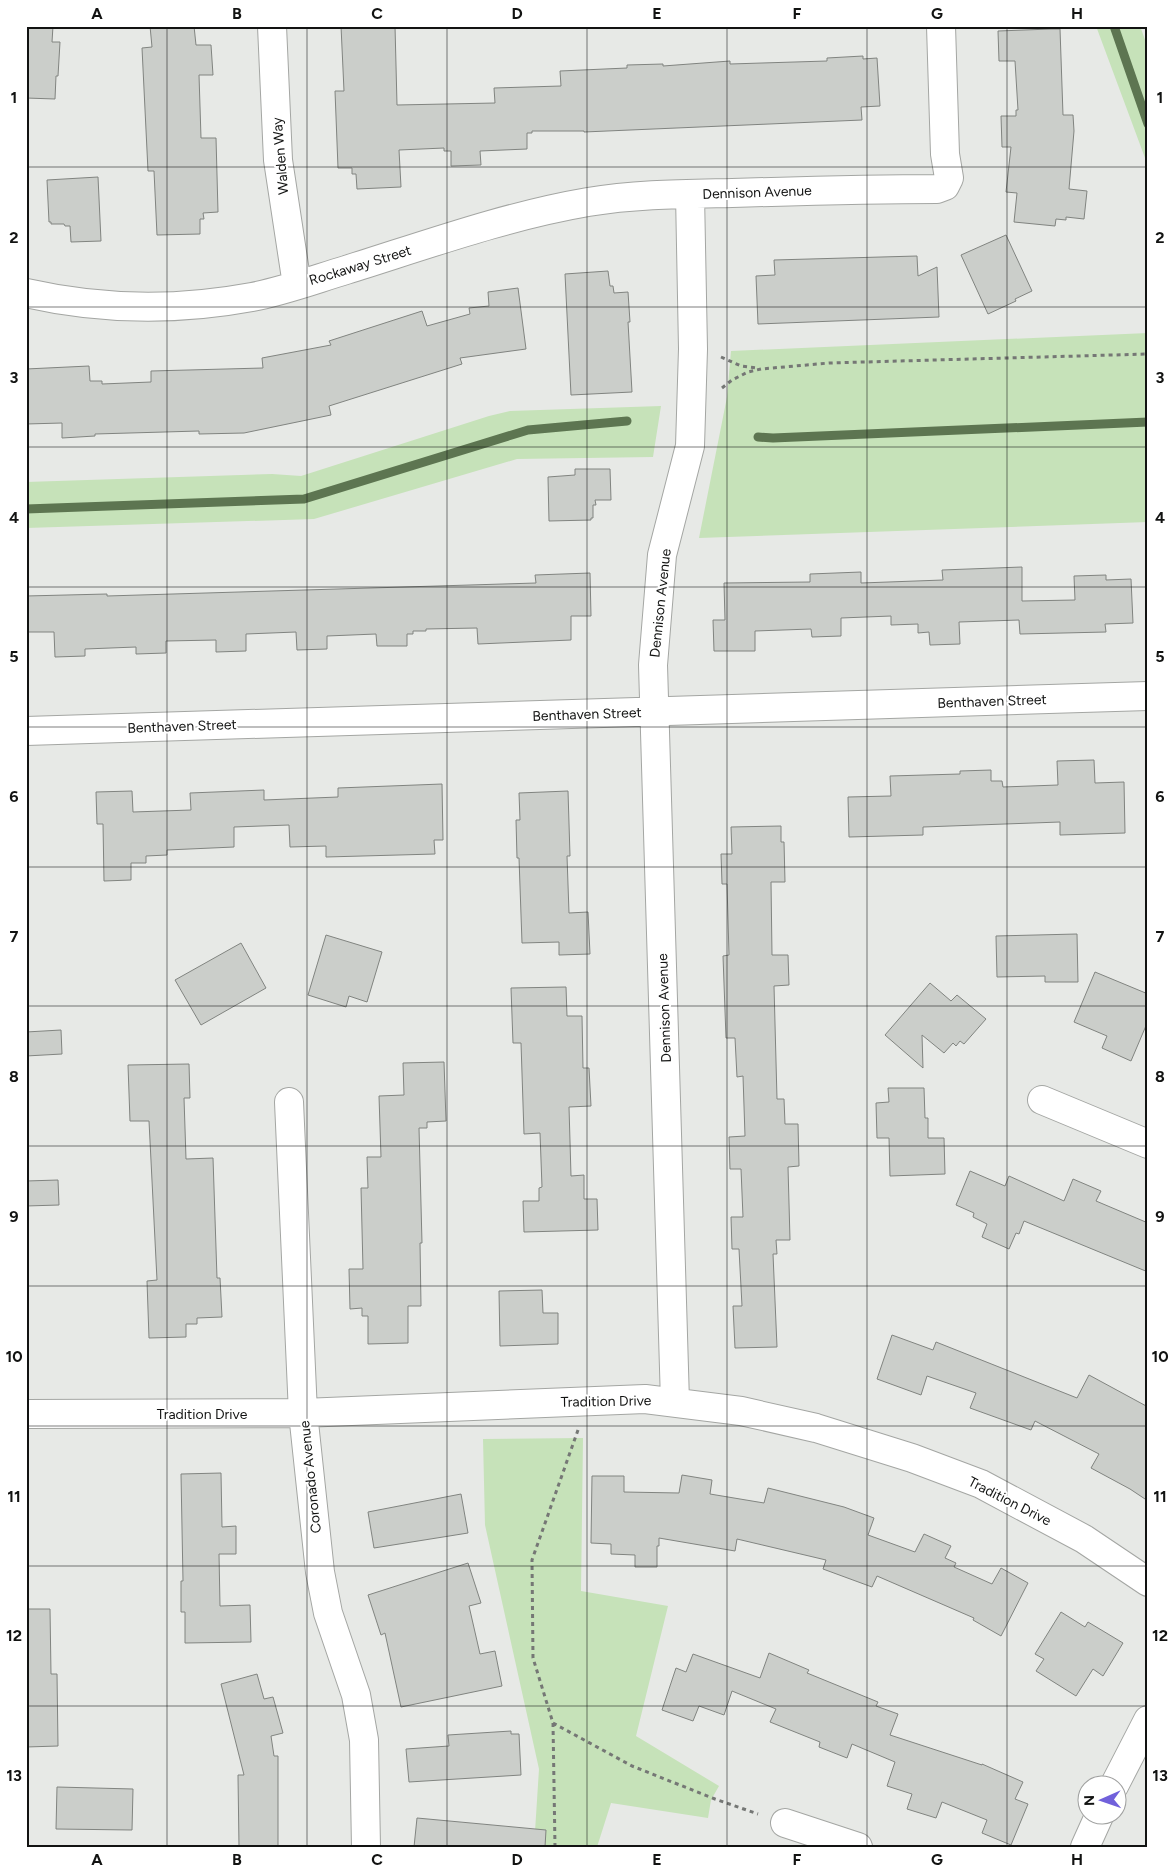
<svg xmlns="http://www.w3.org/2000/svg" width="1174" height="1873" font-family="Figtree,sans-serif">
<rect width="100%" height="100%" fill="#e7e9e6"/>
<path fill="#c6e2b9" d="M 1096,26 L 1140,26 L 1148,48 L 1148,166 Z
M 1148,333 L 1148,522 L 699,538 L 727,397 L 731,351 Z
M 661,406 L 653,457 L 517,459 L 314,519 L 26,528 L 26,482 L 272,474 L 301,476 L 489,416 L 510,411 Z
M 583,1438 L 581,1591 L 668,1606 L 636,1736 L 719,1786 L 711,1800 L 708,1818 L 611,1803 L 597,1847 L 534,1847 L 539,1769 L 485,1525 L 483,1439 Z"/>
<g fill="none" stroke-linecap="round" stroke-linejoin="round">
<path stroke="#5d7551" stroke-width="9" d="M 1114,26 L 1148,124
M 758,437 L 773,438 L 1148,422
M 26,509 L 304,499 L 528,430 L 627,421"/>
</g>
<path fill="#cbceca" stroke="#818480" d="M 26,26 L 53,26 L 52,42 L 60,42 L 58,76 L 56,76 L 55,99 L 26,98 Z
M 150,26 L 194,26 L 196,45 L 211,45 L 213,75 L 199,75 L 201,138 L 216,138 L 218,212 L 203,213 L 204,219 L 200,219 L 200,234 L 157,235 L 154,171 L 148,171 L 142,48 L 152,47 Z
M 341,26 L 395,26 L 397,105 L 495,103 L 494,88 L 561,86 L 560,71 L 627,68 L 627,65 L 663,64 L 663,66 L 730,61 L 730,64 L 827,61 L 827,58 L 863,56 L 863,59 L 877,58 L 880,106 L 861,107 L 862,120 L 584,132 L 584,131 L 532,131 L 532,133 L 527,133 L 527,149 L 480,151 L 481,165 L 451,166 L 451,151 L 444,151 L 444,148 L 399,150 L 401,187 L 357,189 L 356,174 L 352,174 L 352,168 L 338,168 L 335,91 L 344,91 Z
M 1051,29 L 1060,29 L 1063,115 L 1073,115 L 1074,131 L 1069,189 L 1087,191 L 1084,219 L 1066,217 L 1066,220 L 1056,219 L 1055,226 L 1014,222 L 1017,193 L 1006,192 L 1011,147 L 1002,147 L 1001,116 L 1016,116 L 1016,110 L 1018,110 L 1015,61 L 999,61 L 998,31 Z
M 98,177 L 101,241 L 71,242 L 70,226 L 65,226 L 64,224 L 51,224 L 51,222 L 49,222 L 47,180 Z
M 1006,235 L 1032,291 L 1015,299 L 1016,301 L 988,314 L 961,255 Z
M 917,256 L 918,276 L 937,267 L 939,317 L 758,324 L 756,276 L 775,275 L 774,260 Z
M 608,271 L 610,286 L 613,286 L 614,293 L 628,292 L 630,322 L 628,322 L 632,392 L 571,395 L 565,274 Z
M 518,288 L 526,349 L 460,358 L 462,364 L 329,406 L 331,415 L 244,433 L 199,434 L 199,431 L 95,434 L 95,436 L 62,438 L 62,423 L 26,424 L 26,369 L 89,366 L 90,381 L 102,381 L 102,384 L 151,382 L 151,371 L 263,368 L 262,358 L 331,345 L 329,341 L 422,311 L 427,326 L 470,314 L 469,308 L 489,306 L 488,292 Z
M 575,469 L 610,469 L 611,500 L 595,500 L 596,505 L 593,505 L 593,518 L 591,518 L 591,520 L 549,521 L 548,477 L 575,475 Z
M 1022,567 L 1022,601 L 1075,600 L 1074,576 L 1106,575 L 1106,580 L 1131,579 L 1133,623 L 1105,624 L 1106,632 L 1020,634 L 1019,620 L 959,622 L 960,644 L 930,645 L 929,632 L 918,633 L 918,624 L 891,625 L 891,616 L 841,618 L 841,636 L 812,637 L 811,629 L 755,631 L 755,651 L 714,651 L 713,620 L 725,620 L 724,583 L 810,582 L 810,574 L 861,572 L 861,583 L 943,580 L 942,570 Z
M 590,573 L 591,616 L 571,616 L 571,640 L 478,644 L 477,628 L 426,629 L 426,631 L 413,631 L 413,634 L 407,634 L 407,646 L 377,646 L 376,634 L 327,636 L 327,649 L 297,650 L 296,632 L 246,634 L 246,651 L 216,652 L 216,640 L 166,641 L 166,653 L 136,654 L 136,647 L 85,649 L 85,656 L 55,657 L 54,632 L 26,632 L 26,596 L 107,594 L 107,596 L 536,583 L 535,575 Z
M 1094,760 L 1095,783 L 1124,782 L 1125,833 L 1060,835 L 1060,822 L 923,827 L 923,835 L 849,837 L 848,797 L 891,796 L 890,776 L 960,774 L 960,771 L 991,770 L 991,781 L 1002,781 L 1003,787 L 1058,785 L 1057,761 Z
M 442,784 L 443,840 L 434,840 L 435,854 L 326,857 L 326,846 L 290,847 L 289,825 L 234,827 L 234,847 L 167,850 L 167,855 L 146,856 L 146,863 L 131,863 L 131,880 L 104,881 L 103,824 L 97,824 L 96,792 L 132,791 L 133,812 L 191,810 L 190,793 L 264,790 L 264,800 L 338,797 L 338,788 Z
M 568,791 L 570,856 L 567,856 L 569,913 L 588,912 L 590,954 L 559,955 L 559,942 L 522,943 L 519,858 L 517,858 L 516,820 L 520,820 L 519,793 Z
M 781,826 L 781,842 L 784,842 L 785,882 L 771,882 L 772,955 L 788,955 L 789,985 L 774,986 L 777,1099 L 784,1099 L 785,1124 L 798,1124 L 799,1166 L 788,1167 L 790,1240 L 776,1240 L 777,1254 L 773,1254 L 777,1347 L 735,1348 L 733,1306 L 742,1306 L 739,1249 L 732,1249 L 731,1217 L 743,1217 L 741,1169 L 730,1169 L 729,1137 L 745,1136 L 743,1076 L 737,1077 L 735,1038 L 726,1038 L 723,956 L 729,955 L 727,884 L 722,884 L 721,854 L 732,854 L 731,827 Z
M 1077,934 L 1078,982 L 1045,982 L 1045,976 L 997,977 L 996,936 Z
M 326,935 L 382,952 L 367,1002 L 349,996 L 346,1007 L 308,995 Z
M 241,943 L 266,988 L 201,1025 L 175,980 Z
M 1095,972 L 1148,994 L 1148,1021 L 1131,1061 L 1102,1048 L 1107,1036 L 1074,1022 Z
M 930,983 L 951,1001 L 957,995 L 986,1019 L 964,1044 L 960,1041 L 956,1046 L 953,1043 L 944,1053 L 922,1035 L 923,1068 L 885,1035 Z
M 566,987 L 567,1016 L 582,1016 L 583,1068 L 589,1068 L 591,1106 L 569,1107 L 571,1176 L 584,1175 L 584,1199 L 597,1199 L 598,1230 L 524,1232 L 523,1201 L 539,1201 L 539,1188 L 542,1187 L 540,1133 L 524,1134 L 521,1043 L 513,1043 L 511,988 Z
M 61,1030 L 62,1054 L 26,1056 L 26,1032 Z
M 444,1062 L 446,1121 L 427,1122 L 427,1128 L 419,1128 L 422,1243 L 420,1243 L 421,1306 L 408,1306 L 408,1343 L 368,1344 L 368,1316 L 362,1316 L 362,1308 L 350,1309 L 349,1269 L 363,1269 L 361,1188 L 368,1188 L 367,1157 L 381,1157 L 379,1096 L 404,1095 L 403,1063 Z
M 189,1064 L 190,1098 L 184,1098 L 186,1159 L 213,1158 L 217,1278 L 220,1278 L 222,1317 L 197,1318 L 197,1324 L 186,1324 L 186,1337 L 149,1338 L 147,1281 L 157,1280 L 149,1121 L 130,1121 L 128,1065 Z
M 888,1088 L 924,1088 L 925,1118 L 928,1118 L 928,1138 L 944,1138 L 945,1174 L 890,1176 L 889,1138 L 877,1138 L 876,1103 L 889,1102 Z
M 970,1171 L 1005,1186 L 1009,1176 L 1064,1201 L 1073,1179 L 1101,1191 L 1096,1201 L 1148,1223 L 1148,1272 L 1024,1221 L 1019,1234 L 1016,1233 L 1009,1249 L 982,1237 L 987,1224 L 973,1217 L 974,1213 L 956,1205 Z
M 58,1180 L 59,1205 L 26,1206 L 26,1181 Z
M 542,1290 L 543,1313 L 558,1313 L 558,1344 L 500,1346 L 499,1291 Z
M 892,1335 L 933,1350 L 936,1342 L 1077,1398 L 1089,1375 L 1148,1407 L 1148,1501 L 1130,1489 L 1091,1468 L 1099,1454 L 1035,1421 L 1031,1430 L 970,1408 L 976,1393 L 927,1376 L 921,1395 L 877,1379 Z
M 221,1473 L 222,1527 L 236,1526 L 236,1554 L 219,1554 L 220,1606 L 250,1605 L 251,1642 L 185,1643 L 185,1612 L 181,1612 L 181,1581 L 183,1581 L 181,1474 Z
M 682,1475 L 712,1480 L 710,1494 L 764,1503 L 768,1488 L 844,1507 L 874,1518 L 868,1535 L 915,1552 L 924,1534 L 951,1546 L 945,1558 L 956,1563 L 954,1567 L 992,1584 L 1001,1568 L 1028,1583 L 1001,1636 L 973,1620 L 974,1618 L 877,1576 L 872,1587 L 823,1569 L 826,1560 L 737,1539 L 735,1551 L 659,1538 L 659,1546 L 657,1546 L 657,1567 L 635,1567 L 635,1555 L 611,1554 L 611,1544 L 591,1543 L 592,1476 L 624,1476 L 624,1492 L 679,1493 Z
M 461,1494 L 468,1533 L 374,1548 L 368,1512 Z
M 468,1563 L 481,1603 L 469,1606 L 480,1654 L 495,1651 L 502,1686 L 401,1707 L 385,1633 L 381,1635 L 368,1595 Z
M 26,1609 L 50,1609 L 51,1674 L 57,1674 L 58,1746 L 26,1747 Z
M 1061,1612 L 1085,1627 L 1088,1622 L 1123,1643 L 1103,1676 L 1093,1669 L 1076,1696 L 1036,1671 L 1044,1659 L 1035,1654 Z
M 769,1653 L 809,1670 L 807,1673 L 878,1702 L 876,1706 L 898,1714 L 890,1735 L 982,1765 L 982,1764 L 1023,1782 L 1015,1799 L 1028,1804 L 1011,1845 L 982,1833 L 987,1820 L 942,1802 L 936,1818 L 907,1809 L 912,1794 L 887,1786 L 895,1762 L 852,1744 L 847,1758 L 819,1747 L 820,1742 L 770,1722 L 776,1709 L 732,1691 L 724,1715 L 699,1706 L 693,1721 L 662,1710 L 676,1668 L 686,1672 L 693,1654 L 760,1678 Z
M 257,1674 L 264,1699 L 273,1697 L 283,1733 L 271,1736 L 274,1756 L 278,1756 L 278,1847 L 239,1847 L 238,1775 L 244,1775 L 221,1684 Z
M 511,1731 L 511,1734 L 519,1734 L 521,1775 L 409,1782 L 406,1749 L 449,1746 L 448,1735 Z
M 57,1787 L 133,1789 L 132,1830 L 56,1829 Z
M 417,1818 L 546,1830 L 545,1847 L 414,1847 Z"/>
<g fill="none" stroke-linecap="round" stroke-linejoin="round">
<g stroke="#a4a6a3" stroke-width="30">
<path id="minor" d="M 272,26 L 278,160 L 297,285
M 26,293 C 101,310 177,311 252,297 C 284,291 316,279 346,270 C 426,245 506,216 588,202 C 636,194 684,194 732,193 C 800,191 868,189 937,189 L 945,186 L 949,178 L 945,154 L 941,26
M 26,731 L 1148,696
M 1042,1100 L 1148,1144
M 289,1102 L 303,1413 L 320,1572 L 328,1613 L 356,1695 L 364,1740 L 366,1847
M 675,1402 L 653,665 L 662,555 L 690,446 L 693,349 L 690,194
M 26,1414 L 303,1413 L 645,1399 L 741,1411 L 816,1428 L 912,1458 L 981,1484 L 1084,1539 L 1148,1582
M 1114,1786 L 1148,1720
M 785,1823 L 858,1847
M 1085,1847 L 1099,1816"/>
</g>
<path stroke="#757775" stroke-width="3" stroke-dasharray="4 4" stroke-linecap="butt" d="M 721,357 L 741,366 L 758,368
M 722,388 L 732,380 L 748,372 L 761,369 L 829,363 L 1148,354
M 553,1723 L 632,1766 L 715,1799 L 758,1814
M 555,1847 L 553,1723 L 533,1658 L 532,1560 L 578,1430"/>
<use href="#minor" stroke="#fff" stroke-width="28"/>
</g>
<path fill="none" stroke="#121312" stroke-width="1" stroke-opacity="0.55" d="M 167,26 L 167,1847M 307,26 L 307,1847M 447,26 L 447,1847M 587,26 L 587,1847M 727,26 L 727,1847M 867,26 L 867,1847M 1007,26 L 1007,1847M 26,167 L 1148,167M 26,307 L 1148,307M 26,447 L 1148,447M 26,587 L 1148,587M 26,727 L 1148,727M 26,867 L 1148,867M 26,1006 L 1148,1006M 26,1146 L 1148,1146M 26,1286 L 1148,1286M 26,1426 L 1148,1426M 26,1566 L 1148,1566M 26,1706 L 1148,1706"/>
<g text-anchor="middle" stroke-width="4" stroke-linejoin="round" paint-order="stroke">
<g font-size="14" fill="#121312" stroke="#fff">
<text transform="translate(280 156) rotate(-95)" y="5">Walden Way</text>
<text transform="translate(757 192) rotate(-2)" y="5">Dennison Avenue</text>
<text transform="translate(360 265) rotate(-17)" y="5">Rockaway Street</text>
<text transform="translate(660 603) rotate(-84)" y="5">Dennison Avenue</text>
<text transform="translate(992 701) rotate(-2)" y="5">Benthaven Street</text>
<text transform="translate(587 714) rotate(-2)" y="5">Benthaven Street</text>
<text transform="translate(182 726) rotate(-2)" y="5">Benthaven Street</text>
<text transform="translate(664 1008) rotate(-92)" y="5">Dennison Avenue</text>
<text transform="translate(606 1401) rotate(-1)" y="5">Tradition Drive</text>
<text x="202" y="1419">Tradition Drive</text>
<text transform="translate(310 1477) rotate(-96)" y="5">Coronado Avenue</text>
<text transform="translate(1010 1501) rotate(27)" y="5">Tradition Drive</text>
</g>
</g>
<rect width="1174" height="1873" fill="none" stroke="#ffffff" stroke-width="55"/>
<g transform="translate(1102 1800) rotate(268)"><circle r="24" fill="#ffffff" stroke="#a0a1a0"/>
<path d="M0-4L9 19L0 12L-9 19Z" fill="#7161db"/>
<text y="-8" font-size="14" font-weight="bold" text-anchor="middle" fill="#121312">N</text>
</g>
<rect x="28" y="28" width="1118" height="1818" fill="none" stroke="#121312" stroke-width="2"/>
<g font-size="16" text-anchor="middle" font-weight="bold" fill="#121312">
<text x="97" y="19">A</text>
<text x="237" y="19">B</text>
<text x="377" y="19">C</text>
<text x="517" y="19">D</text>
<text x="657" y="19">E</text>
<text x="797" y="19">F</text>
<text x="937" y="19">G</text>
<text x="1077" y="19">H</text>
<text x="14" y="103">1</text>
<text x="1160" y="103">1</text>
<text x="14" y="243">2</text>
<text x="1160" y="243">2</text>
<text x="14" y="383">3</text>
<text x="1160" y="383">3</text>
<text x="14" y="523">4</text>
<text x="1160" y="523">4</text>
<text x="14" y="662">5</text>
<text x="1160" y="662">5</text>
<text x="14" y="802">6</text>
<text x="1160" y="802">6</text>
<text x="14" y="942">7</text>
<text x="1160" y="942">7</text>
<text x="14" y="1082">8</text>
<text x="1160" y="1082">8</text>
<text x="14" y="1222">9</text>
<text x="1160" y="1222">9</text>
<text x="14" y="1362">10</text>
<text x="1160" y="1362">10</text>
<text x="14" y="1502">11</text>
<text x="1160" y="1502">11</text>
<text x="14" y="1641">12</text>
<text x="1160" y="1641">12</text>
<text x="14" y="1781">13</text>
<text x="1160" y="1781">13</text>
<text x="97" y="1865">A</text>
<text x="237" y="1865">B</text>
<text x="377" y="1865">C</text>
<text x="517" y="1865">D</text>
<text x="657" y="1865">E</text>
<text x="797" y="1865">F</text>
<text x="937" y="1865">G</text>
<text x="1077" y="1865">H</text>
</g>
</svg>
